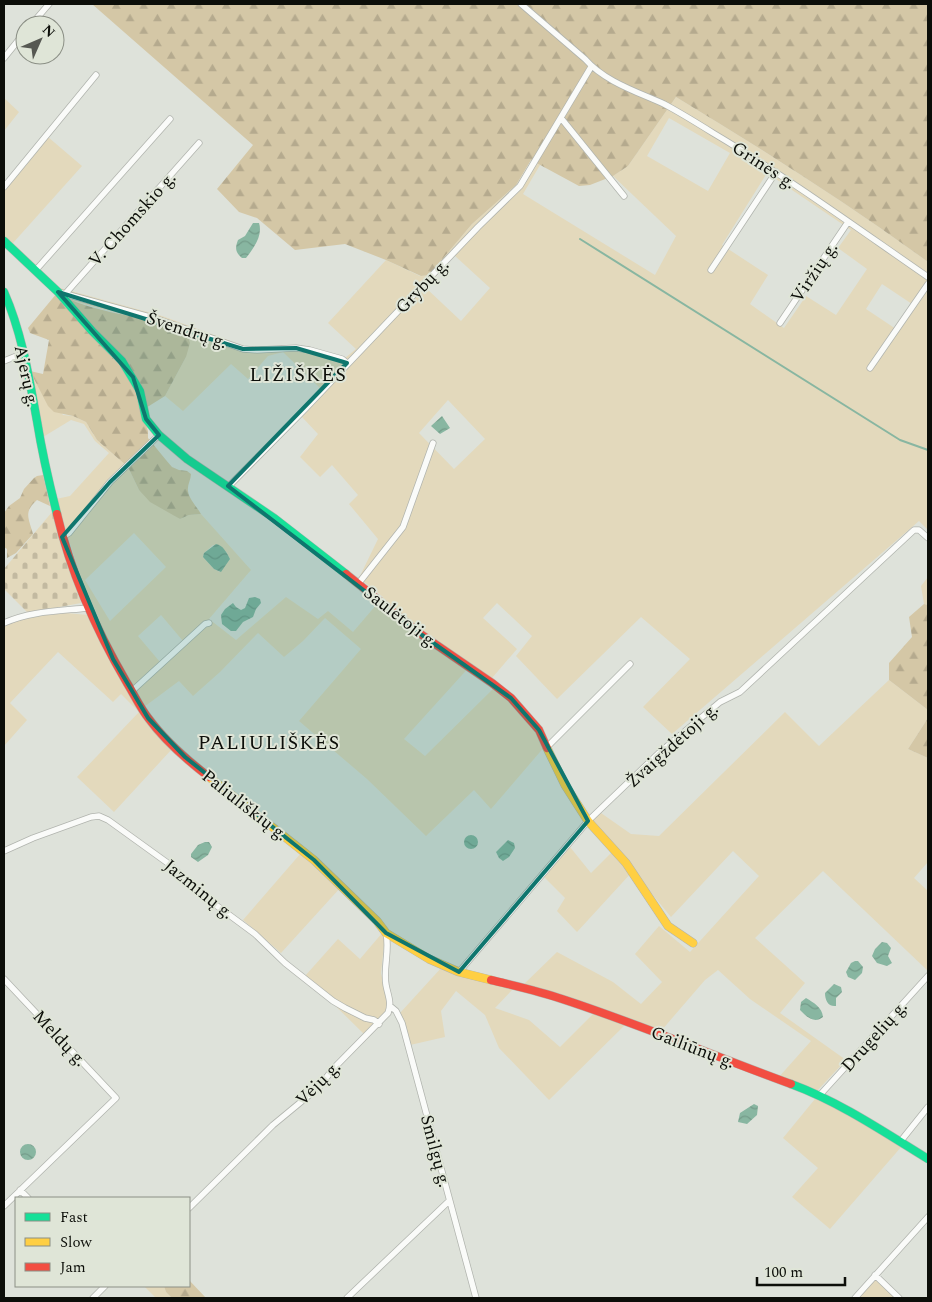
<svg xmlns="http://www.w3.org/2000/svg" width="932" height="1302" font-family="Spectral,serif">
<defs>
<pattern id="forest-firs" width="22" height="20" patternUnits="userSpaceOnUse" patternTransform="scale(1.25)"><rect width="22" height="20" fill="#d4c7a6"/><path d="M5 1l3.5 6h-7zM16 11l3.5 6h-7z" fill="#b5aa8e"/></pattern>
<pattern id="cemetery-stones" width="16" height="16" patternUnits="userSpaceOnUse" patternTransform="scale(1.25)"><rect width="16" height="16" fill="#e3d9bc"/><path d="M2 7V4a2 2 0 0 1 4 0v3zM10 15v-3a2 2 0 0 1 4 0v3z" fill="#c2b9a0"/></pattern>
<pattern id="water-waves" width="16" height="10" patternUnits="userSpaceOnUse" patternTransform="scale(1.25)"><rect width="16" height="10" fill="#88b6a1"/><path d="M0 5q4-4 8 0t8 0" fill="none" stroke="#749b89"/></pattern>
</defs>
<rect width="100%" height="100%" fill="#dee2da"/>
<path fill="#e3d9bc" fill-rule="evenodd" d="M 676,97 C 762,149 847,203 928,262 L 928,530 L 919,521 L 672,734 L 643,707 L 690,659 L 641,617 L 557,699 L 516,656 L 532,636 L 497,603 L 483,618 L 517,649 L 492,678 L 472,664 L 404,739 L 425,756 L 494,688 L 521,711 L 546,745 L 491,809 L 474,790 L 426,836 L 367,779 L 299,721 L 361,649 L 325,618 L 303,641 L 284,657 L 258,633 L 220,672 L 193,696 L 179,681 L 144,707 L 90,607 L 56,499 L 70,496 L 109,453 L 95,441 L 84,424 L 71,420 L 43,437 L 30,371 L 63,415 L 73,416 L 86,422 L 97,440 L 128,467 L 139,490 L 180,519 L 189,515 L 201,514 L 251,570 L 209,619 L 236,640 L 286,597 L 318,619 L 328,611 L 353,632 L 383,597 L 359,578 L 378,539 L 349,504 L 358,495 L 332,465 L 320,477 L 300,457 L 318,434 L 302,417 L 325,393 L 283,352 L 268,356 L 248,379 L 231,364 L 183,411 L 165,396 L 186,357 L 163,325 L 69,300 L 4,244 L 4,191 L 48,137 L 82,166 L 13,243 L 60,288 L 162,316 L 247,347 L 307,346 L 345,358 L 356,349 L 328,323 L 386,260 L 420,276 L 429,275 L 472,224 L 516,185 L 532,160 L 540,165 L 523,194 L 655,275 L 676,236 L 613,176 L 628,166 ZM 669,118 L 730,153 L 708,191 L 647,156 ZM 767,173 L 851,230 L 838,248 L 867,269 L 836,315 L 806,296 L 784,328 L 750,304 L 768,275 L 722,245 ZM 454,255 L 490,288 L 461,321 L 426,288 ZM 882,284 L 912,304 L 896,329 L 866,309 ZM 448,400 L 485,439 L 454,469 L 419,433 ZM 134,533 L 166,567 L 110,621 L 85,580 ZM 213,545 L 219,545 L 227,553 L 230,559 L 220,572 L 214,569 L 203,557 L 204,553 ZM 161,615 L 183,641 L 160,662 L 138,636 Z
M 4,98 L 19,112 L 4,131 Z
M 928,577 L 928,605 L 924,604 L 921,586 Z
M 66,613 L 88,615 L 107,655 L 172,749 L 114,812 L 77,777 L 139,712 L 121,694 L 113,702 L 58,652 L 10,703 L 27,720 L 4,746 L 4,625 C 24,617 45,615 66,613 Z
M 889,680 L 928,710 L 928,718 L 908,749 L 928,758 L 928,862 L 914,878 L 928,891 L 928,969 L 927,970 L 823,871 L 755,938 L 805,983 L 780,1013 L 846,1060 L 816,1092 L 778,1078 L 811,1041 L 750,999 L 718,970 L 705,980 L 661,1031 L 522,986 L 557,952 L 613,982 L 641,1004 L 662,982 L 635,954 L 659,926 L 690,952 L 759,876 L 733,851 L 671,917 L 633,871 L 577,932 L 557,911 L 565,898 L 544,877 L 570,847 L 591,873 L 615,849 L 592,821 L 601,813 L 631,834 L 659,836 L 785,712 L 819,746 Z
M 301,853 L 341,887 L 281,953 L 243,920 Z
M 383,932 L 385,935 L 381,973 L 388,1007 L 384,1015 L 365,1035 L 305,976 L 338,939 L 360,959 Z
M 442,967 L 513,989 L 495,1008 L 529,1020 L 560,1047 L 594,1013 L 626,1024 L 549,1100 L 499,1048 L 485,1015 L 456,991 L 441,1011 L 445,1037 L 410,1045 L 400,1013 Z
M 815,1099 L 845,1112 L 902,1146 L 830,1229 L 792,1197 L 818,1168 L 783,1138 Z
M 877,1280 L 896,1298 L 858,1298 L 874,1281 Z
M 144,1286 L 164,1286 L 166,1292 L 172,1298 L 156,1298 Z"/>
<path fill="url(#forest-firs)" d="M 92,4 L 928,4 L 928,262 C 847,203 762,149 676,97 L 628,166 L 613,176 L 590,185 L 579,186 L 531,160 L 516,185 L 472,224 L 429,275 L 421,276 L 386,260 L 345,244 L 295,250 L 257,218 L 239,212 L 217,189 L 253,145 Z
M 57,293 C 90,312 128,313 163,325 C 172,328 180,333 188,337 L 190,343 L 186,357 L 165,396 L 141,411 L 148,431 L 148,438 L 166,460 L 172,467 L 179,470 L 187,471 L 191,474 C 191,480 187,485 188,491 C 189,499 197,507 201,514 L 189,515 L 180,519 L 150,502 L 139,490 L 128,467 L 97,440 L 86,422 L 73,416 L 54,412 L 48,406 L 30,371 L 43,374 L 49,340 L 30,333 L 28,328 Z
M 43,475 L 50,506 L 37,500 C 23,512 29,519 33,534 L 16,553 L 7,558 L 7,549 L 4,547 L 4,513 L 9,506 L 20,498 L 24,489 L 34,478 L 37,476 Z
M 924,604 L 928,605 L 928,710 L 889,680 L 889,663 L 912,637 L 909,617 Z
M 928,718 L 928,758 L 908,749 Z
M 189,1280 L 206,1298 L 172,1298 L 166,1292 L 164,1286 L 189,1286 Z"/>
<path fill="url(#cemetery-stones)" d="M 52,512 L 81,603 L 28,613 L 4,589 L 4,569 Z"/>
<path fill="url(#water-waves)" d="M 253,223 L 259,223 C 263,235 254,248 246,258 L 242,258 C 235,252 235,248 238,240 L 245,236 Z
M 442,416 L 450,428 L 440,434 L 431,426 Z
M 216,544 C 223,545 227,553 230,559 L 221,572 L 214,569 L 203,557 L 204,553 Z
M 255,597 L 260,599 L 261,603 L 256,609 L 253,617 L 243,622 L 236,631 L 231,631 L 222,624 L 221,615 L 225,609 L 233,603 L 236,607 L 241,610 L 245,608 L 249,598 Z
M464 842a7 7 0 1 1 14 0a7 7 0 1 1-14 0Z
M 508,840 L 514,843 L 515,848 L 509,857 L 503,861 L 499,858 L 496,852 Z
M 205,842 L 209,842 L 212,847 L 208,855 L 198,862 L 191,857 L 191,854 L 198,845 Z
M 882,942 L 887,943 L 891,948 L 888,956 L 892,963 L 887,966 L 877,963 L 872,956 L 875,949 Z
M 855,961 L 858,961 L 863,967 L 862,973 L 855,980 L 848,977 L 846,972 L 851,963 Z
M 834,984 L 841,987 L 842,992 L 836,998 L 836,1006 C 828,1007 825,1000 825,993 Z
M 806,998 C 814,1003 822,1007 823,1017 C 814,1024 807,1017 800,1010 L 801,1002 Z
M 754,1104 L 758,1106 L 757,1115 L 747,1124 L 738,1122 L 740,1113 Z
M20 1152a8 8 0 1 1 16 0a8 8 0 1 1-16 0Z"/>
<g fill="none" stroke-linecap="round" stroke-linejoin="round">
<path stroke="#88b6a1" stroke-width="2" d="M 580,239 L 900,440 L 928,450"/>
<g stroke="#b1b4ae" stroke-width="7">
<path id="street" d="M 521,4 L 585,59 C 605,82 638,92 664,104 C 681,113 697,123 713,133 C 787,177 857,228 928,277
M 31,25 L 49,4
M 4,58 L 25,32
M 561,118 L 624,196
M 4,187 L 96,75
M 711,270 L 776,172
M 35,271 L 170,119
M 58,292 L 157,319 L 243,349 L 257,350 L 296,348 L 310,350 L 342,359 L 347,363
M 65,294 L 199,143
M 780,323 L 848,222
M 4,361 L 24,353
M 870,368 L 928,284
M 229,486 L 305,409 L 478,227 L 520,186 L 591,67
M 62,537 L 69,533 L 110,482 L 159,435
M 358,584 L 403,527 L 433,443
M 4,623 C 30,611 60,611 88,608
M 132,691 L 205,624 L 209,623
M 548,746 L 630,664
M 4,851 L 33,838 L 91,817 L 99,816 L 108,820 L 169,864 L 205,897 L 255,934 L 285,963 L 333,1001 L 345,1008 L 365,1018 L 374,1020 L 379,1024
M 459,972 L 588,821 L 659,753 L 720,702 L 740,692 L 914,530 L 919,530 L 928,538
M 4,979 L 116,1098 L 4,1206
M 390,1006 L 396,1011 L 402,1023 L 476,1298
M 819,1096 L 928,976
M 900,1142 L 928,1107
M 20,1190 L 28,1198
M 189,1208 L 273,1125 L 319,1087 L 333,1069 L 388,1013 C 392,1002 388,996 386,985 C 383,968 390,950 386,933
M 875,1275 L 899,1298
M 93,1298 L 105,1286
M 347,1298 L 449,1201
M 855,1298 L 928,1217"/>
</g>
<g stroke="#b1b4ae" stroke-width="9">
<path id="fast" d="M 4,241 L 58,292 L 92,331 L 122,361 L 140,391 L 146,419 L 159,435 L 187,459 L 274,518 L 346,574
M 4,292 C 22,333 29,377 37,421 C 42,452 49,483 57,514
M 791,1084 C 840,1102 884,1132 928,1159"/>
</g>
<g stroke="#b1b4ae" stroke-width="9">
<path id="slow" d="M 547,748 L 565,785 L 588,821 L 626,863 L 668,926 L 693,943
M 209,777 L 314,860 L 377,921 L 386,933 L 429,959 L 459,972 L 491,980"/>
</g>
<g stroke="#b1b4ae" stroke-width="9">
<path id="jam" d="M 57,514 C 71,574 96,630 127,683 C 134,694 140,708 149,719 C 165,741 187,760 209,777
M 346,574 L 422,635 L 492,683 L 511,698 L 539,730 L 547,748
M 491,980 C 515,986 539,991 562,999 C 639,1024 714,1056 791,1084"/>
</g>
<use href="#street" stroke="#fafbf9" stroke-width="5.5"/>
<use href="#fast" stroke="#16e098" stroke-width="8"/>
<use href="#slow" stroke="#ffcf43" stroke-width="8"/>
<use href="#jam" stroke="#f24e42" stroke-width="8"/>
</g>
<path fill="#0f766e" fill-opacity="0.2" stroke="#0f766e" stroke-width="4" stroke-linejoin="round" d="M 58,292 L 243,349 L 296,348 L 347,363 L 228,486 L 422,635 L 511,698 L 539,730 L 588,821 L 459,972 L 386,933 L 314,860 L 185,757 L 148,718 L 113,659 L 62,537 L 110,482 L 159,435 L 146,419 L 133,377 Z"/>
<g text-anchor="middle" stroke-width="4" stroke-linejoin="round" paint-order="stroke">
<g font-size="18" fill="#0c0e09" stroke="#dfe5d7">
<text transform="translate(764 165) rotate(33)" y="6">Grinės g.</text>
<text transform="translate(132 219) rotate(-48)" y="6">V. Chomskio g.</text>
<text transform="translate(814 272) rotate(-56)" y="6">Viržių g.</text>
<text transform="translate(422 286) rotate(-46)" y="6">Grybų g.</text>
<text transform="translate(187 330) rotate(18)" y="6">Švendrų g.</text>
<text transform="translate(27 376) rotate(78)" y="6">Ajerų g.</text>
<text transform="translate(401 617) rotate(38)" y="6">Saulėtoji g.</text>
<text transform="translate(672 745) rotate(-42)" y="6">Žvaigždėtoji g.</text>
<text transform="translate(245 805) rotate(38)" y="6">Paliuliškių g.</text>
<text transform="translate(199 889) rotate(39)" y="6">Jazminų g.</text>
<text transform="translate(874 1036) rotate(-48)" y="6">Drugelių g.</text>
<text transform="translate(60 1038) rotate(47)" y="6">Meldų g.</text>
<text transform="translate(693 1047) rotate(21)" y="6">Gailiūnų g.</text>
<text transform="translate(318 1083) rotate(-45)" y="6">Vėjų g.</text>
<text transform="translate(436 1151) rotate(75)" y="6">Smilgų g.</text>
</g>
<g font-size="20" letter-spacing="1" fill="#0c0e09" stroke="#dfe5d7">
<text x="298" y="381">LIŽIŠKĖS</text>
<text x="269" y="749">PALIULIŠKĖS</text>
</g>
</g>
<rect width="932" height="1302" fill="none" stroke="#0c0e09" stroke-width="10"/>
<rect x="15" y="1197" width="175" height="90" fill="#dfe5d7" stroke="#8b8f85"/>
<rect x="25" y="1213" width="25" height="8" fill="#16e098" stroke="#8b8f85"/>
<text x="60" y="1222" font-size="15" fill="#0c0e09">Fast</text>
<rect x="25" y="1238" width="25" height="8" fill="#ffcf43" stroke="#8b8f85"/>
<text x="60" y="1247" font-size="15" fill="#0c0e09">Slow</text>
<rect x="25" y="1263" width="25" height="8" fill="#f24e42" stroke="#8b8f85"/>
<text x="60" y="1272" font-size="15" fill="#0c0e09">Jam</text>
<g transform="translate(40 40) rotate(45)"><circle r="24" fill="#dfe5d7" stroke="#8b8f85"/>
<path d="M0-4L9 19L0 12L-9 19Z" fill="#565852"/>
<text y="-8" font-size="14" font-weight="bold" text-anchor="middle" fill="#0c0e09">N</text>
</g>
<path d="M757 1277v8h88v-8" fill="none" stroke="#0c0e09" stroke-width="2.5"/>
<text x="764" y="1277" font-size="15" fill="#0c0e09" stroke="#dfe5d7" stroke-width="4" paint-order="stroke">100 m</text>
</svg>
